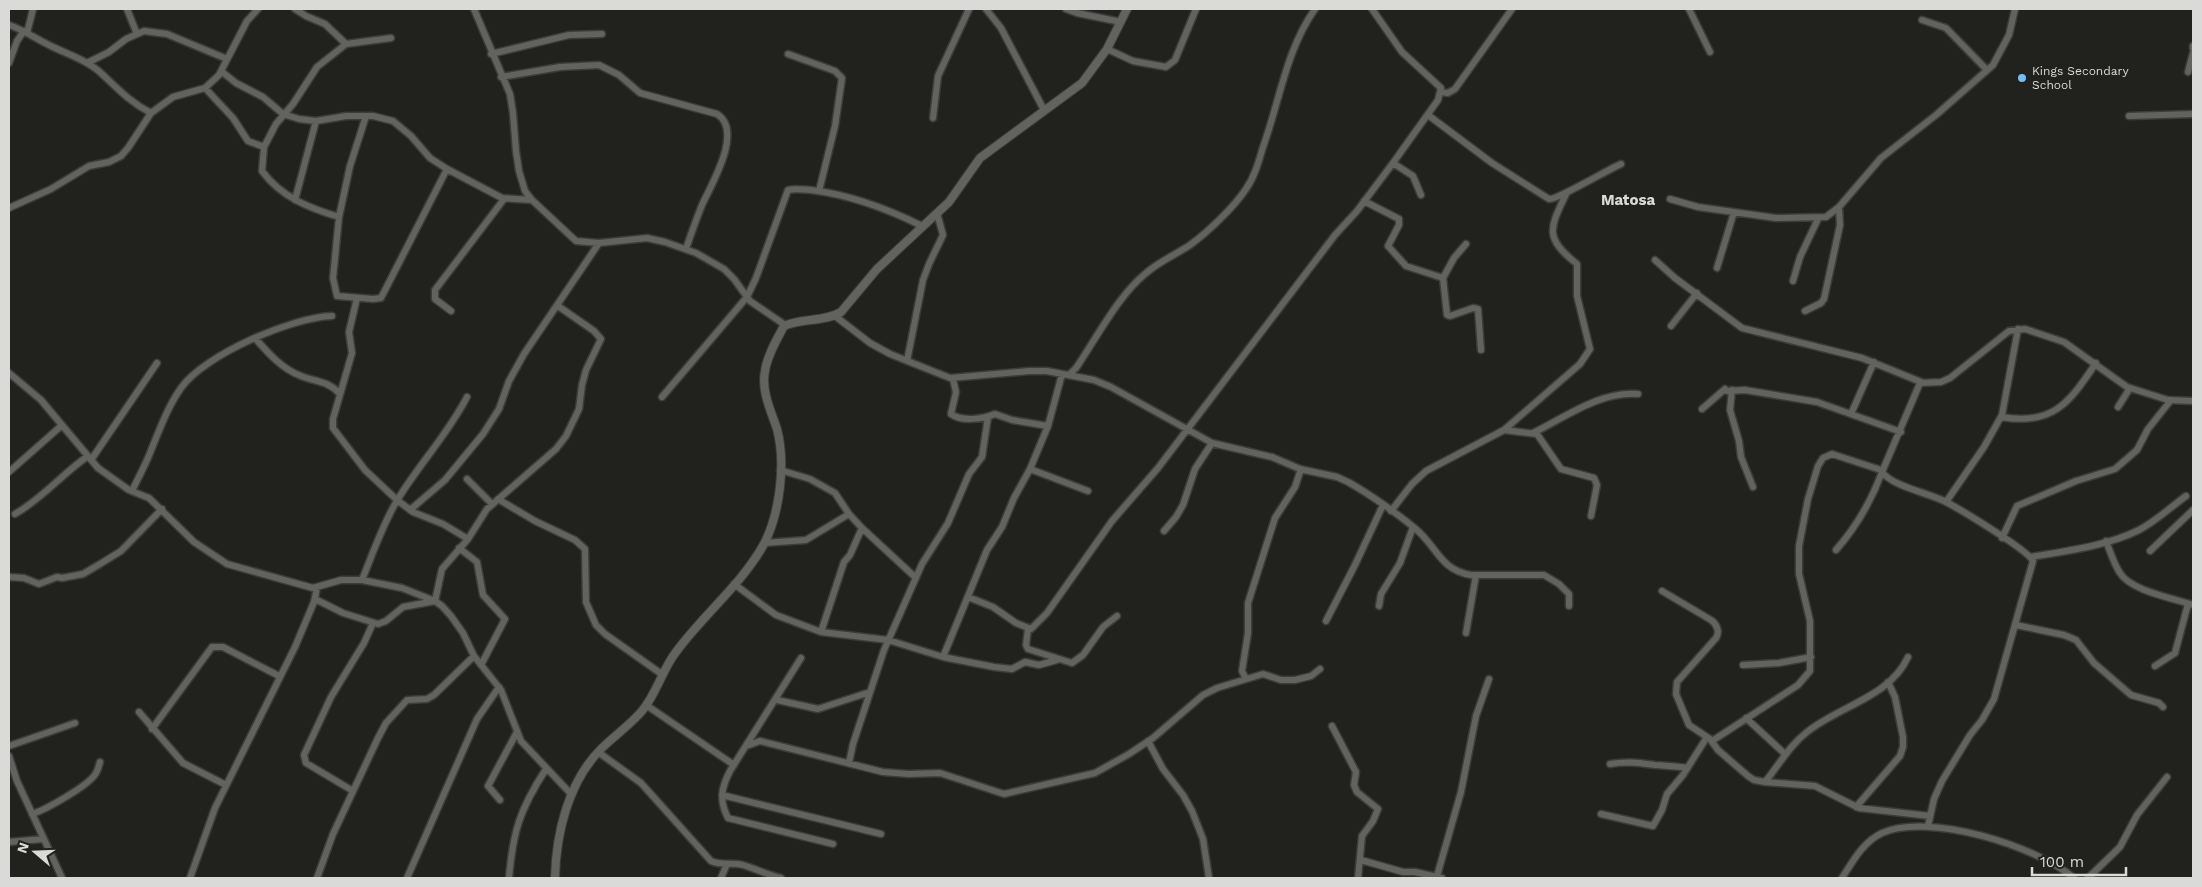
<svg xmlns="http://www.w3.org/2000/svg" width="2202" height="887" font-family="'Work Sans',sans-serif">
<rect width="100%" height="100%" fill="#21211e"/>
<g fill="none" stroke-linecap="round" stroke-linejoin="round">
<g stroke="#3d3c3a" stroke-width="9">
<path id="minor" d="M 127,9 L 137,34
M 295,9 L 306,16 L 325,24 L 346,44 L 317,67 L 293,104 L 276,124 L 264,147 L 262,171 C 281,197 309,208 339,217
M 474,9 L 510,94 L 513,113 L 516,151 L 519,171 L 525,191 L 532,200 L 576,241 L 599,243 L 647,238 L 665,242 L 696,253 L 724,269 L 734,279 L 750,301 L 785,325
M 986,9 L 1001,28 L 1044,110
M 1066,9 L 1077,13 L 1121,22
M 1689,9 L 1710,52
M 1922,20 L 1946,28 L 1987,70
M 9,25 C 24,30 36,39 51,46 C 67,54 89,61 102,74 C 118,89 131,103 151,113
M 27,33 L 33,9
M 346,44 L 391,38
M 2193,46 L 2193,48
M 1107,49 L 1133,61 L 1166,67 L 1175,60 L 1196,9
M 491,54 L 569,35 L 602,34
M 788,54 L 835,71 L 842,78 L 835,126 L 819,191
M 9,63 L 17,41 L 24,31
M 87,63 L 109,52 L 126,39 L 144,31 L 167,34 L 227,59
M 221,71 L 236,83 L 263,97 L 283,114 L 299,119 L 316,121 L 346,116 L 373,116 L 393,121 L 411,136 L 430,158 L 447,169 L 502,198 L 532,200
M 2188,72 L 2193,53
M 501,77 L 560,67 L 599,65 L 619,75 L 640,93 L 717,114 C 744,131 711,185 702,205 C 696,220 691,234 686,249
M 205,88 L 233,118 L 248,141 L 264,147
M 1441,92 L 1448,93 L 1455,89 L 1512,9
M 1428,115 L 1492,163 L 1549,199 C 1557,200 1607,170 1621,164
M 366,116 L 350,166 L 339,217 L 333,278 L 337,296 L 373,299 L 381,298 L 447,169
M 2129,116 L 2193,114
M 933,118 L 938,76 L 969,9
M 1393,163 L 1413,176 L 1421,195
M 1670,199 L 1698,207 L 1776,218 L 1826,217 L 1839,207 L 1881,158 L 1936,115 L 1993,65 L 2009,35 L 2015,9
M 295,200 L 316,121
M 1364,201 L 1399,219 L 1399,225 L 1388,246 L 1406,266 L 1443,278 L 1447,315 L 1450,316 L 1473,308 L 1478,309 L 1481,350
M 9,208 L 51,189 L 89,166 L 109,162 L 121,156 L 128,148 L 151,113 L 173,97 L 205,88 L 219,75 L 247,21 L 258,9
M 1655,260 L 1675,278 L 1742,328 L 1862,358 L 1921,382
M 1717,268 L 1734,212
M 1443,278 L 1454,258 L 1466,244
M 1793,281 L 1800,257 L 1818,219
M 357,298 L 349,332 L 352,353 L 333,419 L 333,428 L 365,470 L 397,500 L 413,512 L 443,524 L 468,539
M 451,311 L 435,299 L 435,290 L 504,199
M 1805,311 L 1821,303 L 1824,299 L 1840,225 L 1839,207
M 835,316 L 870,343 L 890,354 L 950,378 L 1029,371 L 1047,371 L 1094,380 L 1111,387 L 1212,443 L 1272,457 L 1300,469 L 1337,477 L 1348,482 C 1368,493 1401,516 1418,531 C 1438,549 1441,570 1471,575 L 1544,575 L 1559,584 L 1569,594 L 1569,606
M 1671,326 L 1697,293
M 255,338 C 268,353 282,369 301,376 C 316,382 329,381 340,394
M 907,361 L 923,280 L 929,264 L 943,235 L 937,213
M 9,373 L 41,400 L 98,468 L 129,490 L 149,498 L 194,542 L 227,564 L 313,588 L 341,580 L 362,580 L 402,588 L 435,601 L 442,606 L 451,616 L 463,633 L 474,656 L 501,690 L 521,741 L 572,795
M 1069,375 L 1076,368 C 1096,339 1118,296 1145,274 C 1158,262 1175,255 1190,245 C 1208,232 1234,207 1246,189 C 1255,176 1259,161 1263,147 C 1280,100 1286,50 1315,9
M 953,379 L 956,392 L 951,414 C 962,422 983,419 995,414 L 1012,420 L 1048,426
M 1732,390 L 1730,410 L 1739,441 L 1741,457 L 1753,487
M 662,397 L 747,297 L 756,278 L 788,190 C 796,188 804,190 811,190 C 851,195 886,208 922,226
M 2118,407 L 2130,388
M 1702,409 L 1725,389 L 1727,391 L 1745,390 L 1817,402 L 1901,432
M 1851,414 L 1874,362
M 2001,417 C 2053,426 2069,403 2096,363
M 1504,430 L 1537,434 L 1561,469 L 1594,478 L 1597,485 L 1591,516
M 1533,433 C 1566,417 1600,391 1638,394
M 91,460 L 157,363
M 1030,469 L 1088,491
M 780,470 L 810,479 L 835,493 L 849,514 L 862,528 L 916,578
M 9,472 L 61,426
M 467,479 L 492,504
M 132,491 C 138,478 145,466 150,453 C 159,431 167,408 181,388 C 204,355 292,317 332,316
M 498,499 L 535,521 L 575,540 L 585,549 L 586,602 L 596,625 L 605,634 L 663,675
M 1946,502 L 1984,447 L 2002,415 L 2018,329
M 410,510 L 445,480 L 483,434 L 499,409 L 509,381 L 524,354 L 599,243
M 1391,511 L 1412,484 L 1426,471 L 1504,430 L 1580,364 L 1590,349 L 1577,296 L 1577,264 C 1543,237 1550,228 1567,192
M 15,514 C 43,498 62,474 88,456
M 1164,531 L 1176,517 L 1183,505 L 1195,469 L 1212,443
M 2002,538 L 2017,506 L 2076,481 L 2115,469 L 2137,450 L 2148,429 L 2171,400
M 2106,541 C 2110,551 2114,564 2120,573 C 2131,591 2173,598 2193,605
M 764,543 L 806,540 L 849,514
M 459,548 L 477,562 L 483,595 L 505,619 L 481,665
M 1836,550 C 1857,526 1871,502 1882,472
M 2150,551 L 2193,510
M 2031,557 C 2066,551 2107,546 2139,530 C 2156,521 2171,507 2186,496
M 9,577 L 24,578 L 39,584 L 57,577 L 62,578 L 83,574 L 100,564 L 121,551 L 162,509
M 362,580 C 373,553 383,523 398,499 C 420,463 448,434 467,397
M 734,584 L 776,615 L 821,632 L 888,640 L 943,657 L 994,667 L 1012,669 L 1025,662 L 1039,665 L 1057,660
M 1662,591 L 1711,620 C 1717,624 1720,632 1716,638 L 1677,682 L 1676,694 L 1689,725 L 1710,739 L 1718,750 L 1748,776 L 1754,780 L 1765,782 L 1815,786 L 1859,808 L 1930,816
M 968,597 L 993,607 L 1016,623 L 1031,629 L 1047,613 L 1112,521 L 1158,468 L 1335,235 L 1357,211 L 1393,163 L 1438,100 L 1441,88 L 1402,52 L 1372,9
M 315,599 L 343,613 L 378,624 L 386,621 L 403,607 L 435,601 L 442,569 L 468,539 L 487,509 L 556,449 L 566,436 L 579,409 L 582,385 L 586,370 L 601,339 L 594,331 L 558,306
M 1379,606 L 1381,594 L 1400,563 L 1413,527
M 1326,621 L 1355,565 L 1383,505
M 2016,625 L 2064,635 L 2076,640 L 2094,663 L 2131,695 L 2159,703 L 2163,707
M 1028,629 L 1026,645 L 1028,649 L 1072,663 L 1083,655 L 1103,627 L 1117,616
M 821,632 L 844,562 L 850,555 L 862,528
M 1466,633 L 1476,575
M 943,657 L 987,550 L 1002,527 L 1014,498 L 1030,469 L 1048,426 L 1062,374
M 801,658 L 730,771 C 721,788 719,801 728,818 L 833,844
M 1743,665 L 1779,663 L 1811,657
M 2155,666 L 2175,653 L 2188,604
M 1246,679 L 1242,671 L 1248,633 L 1248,603 L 1275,518 L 1295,487 L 1301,469
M 777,700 L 818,709 L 870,692
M 646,705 L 734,765
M 139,712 L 183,763 L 226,785
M 1746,718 L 1785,754
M 1332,726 L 1356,772 L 1354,785 L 1357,792 L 1378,809 L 1373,821 L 1362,836 L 1358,878
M 152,729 L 212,647 L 223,647 L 279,676
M 1148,741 L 1163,769 L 1183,795 L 1192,811 L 1203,839 L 1209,878
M 1712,741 L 1798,685 L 1810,671 L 1810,621 L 1799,574 L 1799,546 L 1808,499 L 1818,466 L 1823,458 L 1832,454 L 1881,470
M 749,745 L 760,741 L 883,772 L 909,774 L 940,773 L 1004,794 L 1095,773 L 1129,754 L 1153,738 L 1203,695 L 1217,688 L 1263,674 L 1281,680 L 1295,680 L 1311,676 L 1320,669
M 9,746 L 75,723
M 598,752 L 641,783 L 711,861 C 721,866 732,862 743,865 C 756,869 768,875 781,878
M 9,756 L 17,781 L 62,878
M 849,763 L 853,744 L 884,650 L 922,564 L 948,523 L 969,474 L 982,457 L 988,417
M 1610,764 C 1627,761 1639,763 1655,765 C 1666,766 1676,766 1687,768
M 1765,782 C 1779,765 1789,746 1807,732 C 1839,706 1890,697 1908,657
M 353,791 L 306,763 L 304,755 L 331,697 L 364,643 L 373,623
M 722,795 L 881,834
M 500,800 L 488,786 L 517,732
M 1856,807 L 1900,756 L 1903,747 L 1903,737 L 1895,697 L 1888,682
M 32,814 C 45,810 90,785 96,773 C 98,770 99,765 100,762
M 1601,814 L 1653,826 L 1662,810 L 1667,794 L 1683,775 L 1707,737
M 1928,826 L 1934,799 L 1942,781 L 1970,735 L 1982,720 L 1994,699 L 2033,561 C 2028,550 1958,508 1944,501 C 1928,493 1892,486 1882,472 L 1920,383 L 1941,382 L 1950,378 L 2009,331 L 2025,329 L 2064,342 L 2127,387 L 2168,400 L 2193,401
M 9,842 L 43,839
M 1361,860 L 1403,872 L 1415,872 L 1442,878
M 1437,876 L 1461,792 L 1476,716 L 1489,679
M 190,878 L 215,808 L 295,647 L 314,602 L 317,588
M 317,878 L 333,834 L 378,738 L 386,723 L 407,700 L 427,699 L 434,695 L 474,656
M 407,878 L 477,719 L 499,687
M 509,878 C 513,831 520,809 546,769
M 721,878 L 727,864
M 1842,878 C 1853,861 1863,842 1882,833 C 1929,812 2036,846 2074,878
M 2088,878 L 2120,847 L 2137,815 L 2167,777"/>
</g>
<g stroke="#3d3c3a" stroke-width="10">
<path id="tertiary" d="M 555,878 C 556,834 568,782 601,749 C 614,736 630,725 642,711 C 657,693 662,670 676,652 C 703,615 742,584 764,544 C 780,513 786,463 777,429 C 771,411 761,391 765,371 C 767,356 777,339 784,326 C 801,318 825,322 841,312 L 877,269 L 949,202 L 980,158 L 1082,83 L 1107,49 L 1127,9"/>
</g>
<use href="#minor" stroke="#62625e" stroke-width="6"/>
<use href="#tertiary" stroke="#62625e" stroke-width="8"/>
</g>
<circle fill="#74c0f6" stroke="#21211e" stroke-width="2" cx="2022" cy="78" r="5"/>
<g text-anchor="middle" stroke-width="4.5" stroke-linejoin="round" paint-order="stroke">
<g font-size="12" fill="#dadad8" stroke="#21211e" text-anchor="start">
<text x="2032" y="75">Kings Secondary<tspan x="2032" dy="14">School</tspan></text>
</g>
<g font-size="15" font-weight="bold" fill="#dadad8" stroke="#21211e">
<text x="1628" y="205">Matosa</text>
</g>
</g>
<rect width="2202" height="887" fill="none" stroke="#dadad8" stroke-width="20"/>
<g transform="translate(35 852) rotate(289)" stroke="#21211e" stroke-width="4" paint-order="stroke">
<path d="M0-4L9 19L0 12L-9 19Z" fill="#dadad8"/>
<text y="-8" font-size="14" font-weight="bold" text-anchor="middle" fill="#dadad8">N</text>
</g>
<path d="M2032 867v8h94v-8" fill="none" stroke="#dadad8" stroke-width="2.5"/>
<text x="2040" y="867" font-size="15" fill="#dadad8" stroke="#21211e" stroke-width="4" paint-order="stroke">100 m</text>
</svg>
